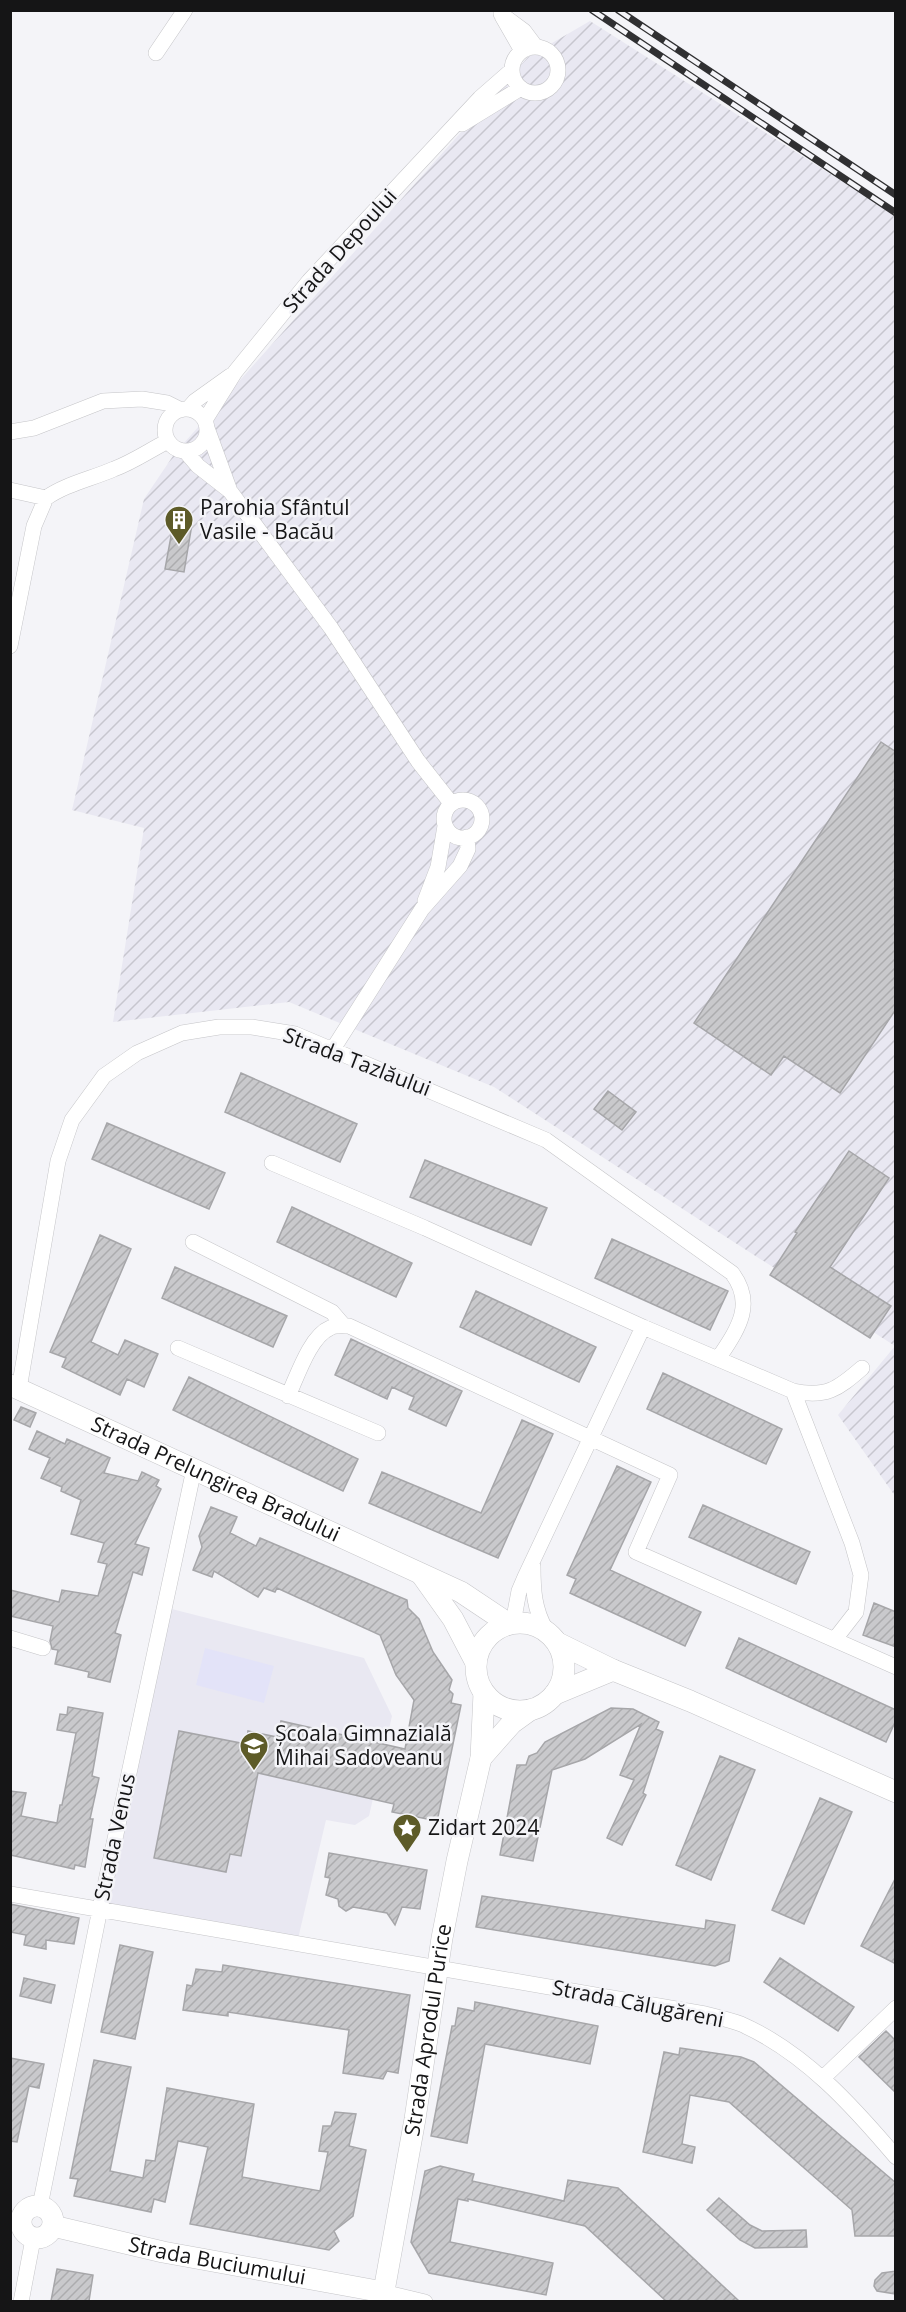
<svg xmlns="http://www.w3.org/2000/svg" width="906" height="2312" font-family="'Open Sans',sans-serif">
<defs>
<pattern id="industrial-furrows" width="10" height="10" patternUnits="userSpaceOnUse" patternTransform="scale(1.5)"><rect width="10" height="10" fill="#e9e8f2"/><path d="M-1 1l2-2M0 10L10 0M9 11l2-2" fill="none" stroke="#c7c6cf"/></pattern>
<pattern id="building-hatch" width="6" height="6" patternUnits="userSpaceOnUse" patternTransform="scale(1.5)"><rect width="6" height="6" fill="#c9c9cc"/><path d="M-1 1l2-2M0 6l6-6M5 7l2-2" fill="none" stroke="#acacae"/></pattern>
</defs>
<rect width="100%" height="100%" fill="#f4f4f8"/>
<path fill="#e9e8f2" d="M 164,1607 L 364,1658 L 392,1716 L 369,1816 L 355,1825 L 326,1820 L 297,1943 L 100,1909 Z"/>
<path fill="url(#industrial-furrows)" d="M 590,21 L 895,215 L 895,1346 L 494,1087 L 289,1002 L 113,1022 L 144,828 L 72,810 L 144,499 L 175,453 L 528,57 Z
M 895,1346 L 896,1346 L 895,1496 L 838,1415 Z"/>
<path fill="#e3e3f8" d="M 205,1648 L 274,1666 L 264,1703 L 196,1685 Z"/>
<path fill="url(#building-hatch)" stroke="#a6a6a9" stroke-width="1.5" d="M 174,520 L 192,524 L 184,572 L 165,569 Z
M 881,742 L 896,752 L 896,1009 L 840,1093 L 784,1056 L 771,1075 L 694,1023 Z
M 241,1073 L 357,1124 L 340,1162 L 225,1112 Z
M 608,1091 L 636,1112 L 622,1130 L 594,1109 Z
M 107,1123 L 225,1173 L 209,1209 L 92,1159 Z
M 849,1151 L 889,1178 L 830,1267 L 891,1306 L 870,1338 L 770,1275 L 797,1233 L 795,1232 Z
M 425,1160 L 547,1208 L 531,1245 L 410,1197 Z
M 292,1207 L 412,1263 L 396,1297 L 277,1242 Z
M 100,1235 L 131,1249 L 91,1342 L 118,1355 L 125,1340 L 158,1354 L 144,1387 L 127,1379 L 120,1395 L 62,1367 L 66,1358 L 50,1352 Z
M 612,1239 L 728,1291 L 710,1330 L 595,1278 Z
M 175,1267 L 287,1316 L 273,1347 L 162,1298 Z
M 476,1291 L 596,1347 L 579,1382 L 460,1327 Z
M 351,1339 L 462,1391 L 446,1426 L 409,1409 L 414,1397 L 392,1387 L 387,1399 L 335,1375 Z
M 663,1373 L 782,1429 L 766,1464 L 647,1409 Z
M 189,1377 L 358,1459 L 343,1491 L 173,1410 Z
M 21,1407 L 36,1413 L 30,1427 L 14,1420 Z
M 522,1420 L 553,1434 L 498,1558 L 369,1503 L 382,1472 L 481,1513 Z
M 37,1431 L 65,1444 L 67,1439 L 110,1458 L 104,1473 L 138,1481 L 142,1472 L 159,1480 L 156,1486 L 161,1489 L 135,1544 L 149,1548 L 142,1575 L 133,1572 L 115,1633 L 121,1635 L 110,1682 L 88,1677 L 89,1672 L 55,1664 L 58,1650 L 52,1649 L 50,1641 L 53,1626 L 10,1616 L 10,1590 L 59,1602 L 62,1590 L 98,1596 L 107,1564 L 98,1562 L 104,1543 L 71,1534 L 81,1500 L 61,1491 L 62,1487 L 41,1478 L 50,1458 L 29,1449 Z
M 617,1466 L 651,1482 L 610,1570 L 701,1612 L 685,1646 L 570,1593 L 576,1579 L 567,1575 Z
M 703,1505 L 810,1552 L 796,1584 L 689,1537 Z
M 211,1507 L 237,1517 L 230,1533 L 256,1546 L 260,1538 L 407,1600 L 408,1608 L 419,1619 L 433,1652 L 452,1680 L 449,1690 L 453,1694 L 451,1703 L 461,1705 L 438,1817 L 432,1820 L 392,1812 L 394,1804 L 258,1773 L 241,1856 L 230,1854 L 226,1872 L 154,1858 L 179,1731 L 246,1744 L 248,1731 L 277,1737 L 281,1721 L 405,1749 L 414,1700 L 396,1675 L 380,1635 L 277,1588 L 275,1592 L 264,1588 L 258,1597 L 214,1571 L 212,1577 L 193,1570 L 202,1547 L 199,1536 Z
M 874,1603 L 896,1612 L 896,1647 L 863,1635 Z
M 739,1638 L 896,1710 L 896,1720 L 886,1742 L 726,1668 Z
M 68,1707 L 103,1713 L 92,1776 L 99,1778 L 90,1819 L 93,1819 L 85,1867 L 75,1865 L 74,1869 L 10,1855 L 10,1791 L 26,1793 L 21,1816 L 57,1823 L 60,1805 L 62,1805 L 76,1733 L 57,1730 L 60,1714 L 67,1715 Z
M 611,1708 L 633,1709 L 659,1722 L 656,1729 L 663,1732 L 643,1793 L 646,1795 L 622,1845 L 607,1838 L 634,1780 L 620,1775 L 641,1724 L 585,1759 L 552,1770 L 533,1861 L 500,1855 L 517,1765 L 526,1765 L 529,1756 L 537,1753 L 545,1742 Z
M 720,1756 L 755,1770 L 711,1880 L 676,1865 Z
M 820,1798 L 852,1812 L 804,1924 L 772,1910 Z
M 329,1853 L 427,1870 L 420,1909 L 402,1907 L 395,1925 L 387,1913 L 353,1907 L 346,1911 L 339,1906 L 338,1899 L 326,1895 L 330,1878 L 325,1877 Z
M 896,1877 L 896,1964 L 861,1946 Z
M 482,1896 L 705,1929 L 706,1920 L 735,1925 L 729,1961 L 715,1966 L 476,1927 Z
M 10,1904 L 79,1918 L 74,1944 L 46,1940 L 46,1949 L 24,1945 L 26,1935 L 10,1932 Z
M 120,1945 L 153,1952 L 135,2039 L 101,2032 Z
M 780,1958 L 854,2007 L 838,2031 L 764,1982 Z
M 223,1965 L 410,1995 L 398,2073 L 387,2071 L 383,2079 L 343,2073 L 349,2030 L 228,2012 L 228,2016 L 183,2010 L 187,1985 L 192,1986 L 196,1969 L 222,1972 Z
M 24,1978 L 55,1985 L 51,2003 L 20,1996 Z
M 475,2002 L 598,2026 L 590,2064 L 485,2044 L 467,2143 L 431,2136 L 452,2026 L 455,2026 L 458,2008 L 474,2011 Z
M 886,2031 L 896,2041 L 896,2093 L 859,2057 Z
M 680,2048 L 741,2057 L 754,2062 L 896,2183 L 896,2236 L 855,2236 L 852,2210 L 729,2102 L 690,2095 L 682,2144 L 695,2147 L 692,2163 L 643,2152 L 664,2052 L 679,2055 Z
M 10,2058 L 44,2064 L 39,2088 L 29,2086 L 17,2142 L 10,2141 Z
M 94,2060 L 131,2067 L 110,2171 L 143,2178 L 146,2160 L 155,2161 L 167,2088 L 254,2104 L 242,2177 L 320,2191 L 328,2152 L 319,2151 L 323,2126 L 331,2126 L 335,2112 L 356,2114 L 349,2146 L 366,2150 L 353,2216 L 334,2231 L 339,2241 L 329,2250 L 190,2224 L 208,2147 L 178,2141 L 165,2202 L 154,2199 L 151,2212 L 74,2196 L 78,2179 L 70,2178 Z
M 440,2166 L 474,2174 L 472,2181 L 564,2201 L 568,2180 L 618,2188 L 739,2301 L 666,2301 L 585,2226 L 468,2199 L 468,2201 L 458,2199 L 450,2242 L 553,2263 L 546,2295 L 429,2273 L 411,2242 L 425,2171 Z
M 719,2198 L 750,2225 L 762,2231 L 806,2230 L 807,2247 L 755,2248 L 740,2240 L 707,2210 Z
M 57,2269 L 93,2275 L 89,2301 L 51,2301 Z
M 896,2271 L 896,2294 L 877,2291 L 874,2286 L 875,2280 L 882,2273 Z"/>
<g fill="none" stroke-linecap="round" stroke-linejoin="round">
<g stroke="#c5c5c8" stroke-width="16">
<path id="street" d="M 501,14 L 524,31 L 536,47
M 502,16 L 522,51
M512 70a23 23 0 1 1 46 0a23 23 0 1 1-46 0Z
M 156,53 L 185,10
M 462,124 L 521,88
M165 430a21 21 0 1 1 42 0a21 21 0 1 1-42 0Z
M 188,409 L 195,401 L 230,376
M 205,420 L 235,372 L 309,281 L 480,98 L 512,70
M 207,428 L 230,491 L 331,628 L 418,761 L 451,803
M 10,432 L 34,428 L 103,401 L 142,399 L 167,403 L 181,410
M 186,452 L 198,466 L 230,491
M 10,490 L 46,498
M 46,498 C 66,484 91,479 114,469 C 133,462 150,450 168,441
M 10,646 L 34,526 L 46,498
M444 819a19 19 0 1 1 38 0a19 19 0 1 1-38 0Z
M 425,901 L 438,867 L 445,826
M 333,1049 L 422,909 L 460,866 L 468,849 L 467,837
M 272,1163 L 425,1228 L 643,1327 L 793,1391 C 826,1398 838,1389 862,1368
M 193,1242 L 332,1312 L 344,1326
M 178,1348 L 378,1433
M 19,1389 L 58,1161 L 72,1120 L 104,1076 L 137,1053 L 182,1033 L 219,1027 L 252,1027 L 295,1034 L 546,1140 L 732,1273 C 756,1305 737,1330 718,1359
M 793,1391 L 852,1543 L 861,1575 L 856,1612 L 835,1639
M 288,1396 C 297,1377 310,1336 330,1328 C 335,1325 343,1326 349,1326 L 670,1475 L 636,1552 L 896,1667
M 533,1566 C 533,1590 534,1609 546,1630
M 513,1623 L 519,1591 L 525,1577 L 643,1327
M 10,1638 L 43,1648
M 10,1894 L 705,2014 C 717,2017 730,2020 741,2024 C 804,2052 852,2105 896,2157
M 823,2078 L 896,2008
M 40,2206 L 100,1909 L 194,1469
M 383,2292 L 425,2302
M 21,2302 L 33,2239"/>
</g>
<g stroke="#c5c5c8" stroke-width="22">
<g id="secondary">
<path id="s1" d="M 10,1385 L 461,1592 L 509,1624"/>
<path d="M 421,1574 L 453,1619 L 476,1663"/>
<circle cx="520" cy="1667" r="44"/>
<path d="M 558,1643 L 613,1670 L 690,1701 L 896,1792"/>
<path d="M 555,1694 L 613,1670"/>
<path d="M 481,1758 L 512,1723 L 530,1710"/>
<circle cx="37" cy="2222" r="16"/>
<path id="s2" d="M 53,2226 L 163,2252 L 383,2292"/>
<path id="s3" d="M 382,2302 L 415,2119 L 442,1938 L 457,1861 L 481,1758 L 484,1693"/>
</g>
</g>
<use href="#street" stroke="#fff" stroke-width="15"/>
<use href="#secondary" stroke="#fff" stroke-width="21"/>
<g stroke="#303032" stroke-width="7">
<path id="rail" d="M 592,10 L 896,213
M 618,10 L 896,195"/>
</g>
<use href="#rail" stroke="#f4f4f8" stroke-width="4.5" stroke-dasharray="14" stroke-linecap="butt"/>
</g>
<defs>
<g id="building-pin" transform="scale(1.5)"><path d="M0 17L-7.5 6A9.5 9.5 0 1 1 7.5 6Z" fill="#5d5b28" stroke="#f4f4f8"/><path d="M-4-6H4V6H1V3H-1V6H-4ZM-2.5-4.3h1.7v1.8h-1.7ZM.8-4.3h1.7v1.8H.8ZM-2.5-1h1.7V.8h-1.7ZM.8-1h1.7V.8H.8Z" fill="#fff"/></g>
<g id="school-pin" transform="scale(1.5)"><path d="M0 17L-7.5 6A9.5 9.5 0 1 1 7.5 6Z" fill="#5d5b28" stroke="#f4f4f8"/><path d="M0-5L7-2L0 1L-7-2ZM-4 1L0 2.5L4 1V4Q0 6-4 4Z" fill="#fff"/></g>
<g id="sight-pin" transform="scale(1.5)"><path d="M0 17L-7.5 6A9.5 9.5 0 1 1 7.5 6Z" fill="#5d5b28" stroke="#f4f4f8"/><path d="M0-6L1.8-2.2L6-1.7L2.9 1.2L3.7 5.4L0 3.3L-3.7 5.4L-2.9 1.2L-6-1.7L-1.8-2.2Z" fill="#fff"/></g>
</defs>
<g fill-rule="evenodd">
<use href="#building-pin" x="179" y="520"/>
<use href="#school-pin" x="254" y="1746"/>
<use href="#sight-pin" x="407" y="1828"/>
</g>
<g text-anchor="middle" stroke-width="5" stroke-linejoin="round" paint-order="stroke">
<g font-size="21" fill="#151516" stroke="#f4f4f8">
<text transform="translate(340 251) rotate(-48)" y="7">Strada Depoului</text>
<text transform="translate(357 1062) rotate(21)" y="7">Strada Tazlăului</text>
<text dy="7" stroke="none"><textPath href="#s1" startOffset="226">Strada Prelungirea Bradului</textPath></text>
<text transform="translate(115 1837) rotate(-78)" y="7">Strada Venus</text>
<text transform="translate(638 2004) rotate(11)" y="7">Strada Călugăreni</text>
<text dy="7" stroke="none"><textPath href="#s3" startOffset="276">Strada Aprodul Purice</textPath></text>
<text dy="7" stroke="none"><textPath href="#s2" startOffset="168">Strada Buciumului</textPath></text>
</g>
<g font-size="21" fill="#151516" stroke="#f4f4f8" text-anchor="start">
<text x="200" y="515">Parohia Sfântul<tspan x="200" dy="24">Vasile - Bacău</tspan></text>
<text x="275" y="1741">Școala Gimnazială<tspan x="275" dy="24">Mihai Sadoveanu</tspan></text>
<text x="428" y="1835">Zidart 2024</text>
</g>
</g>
<rect width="906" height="2312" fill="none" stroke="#151516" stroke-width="24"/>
</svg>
